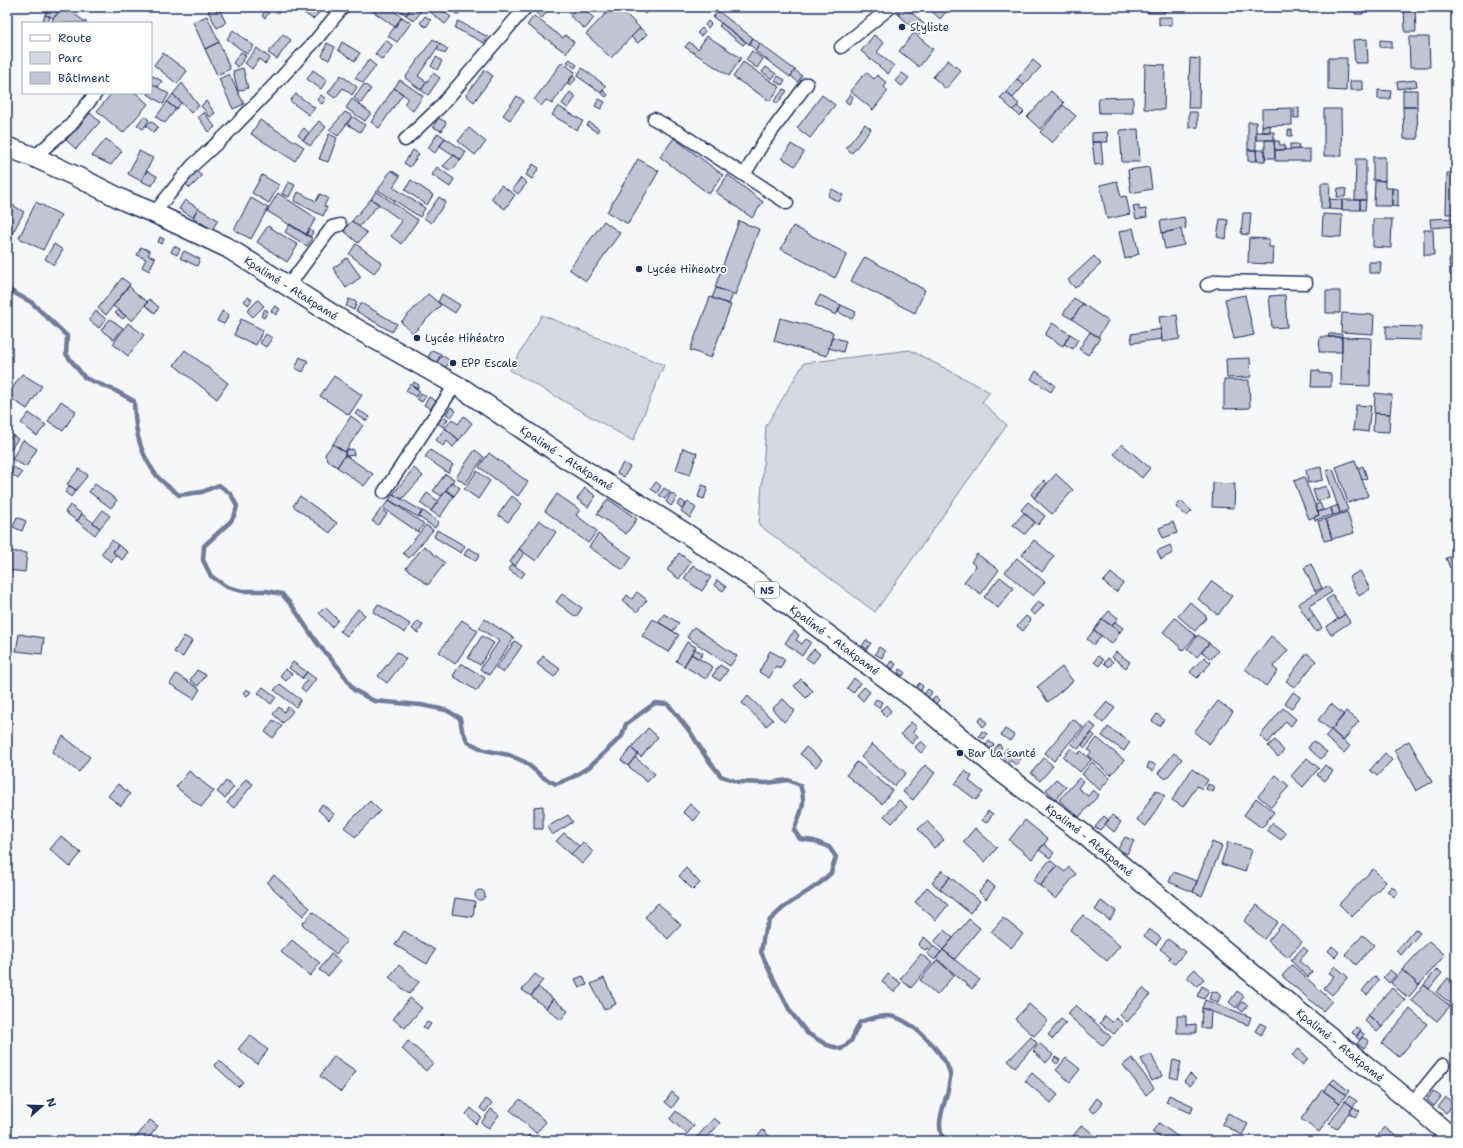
<svg xmlns="http://www.w3.org/2000/svg" width="1463" height="1148" font-family="'Shantell Sans',sans-serif">
<rect width="100%" height="100%" fill="#f6f7f9"/>
<filter id="ink" filterUnits="userSpaceOnUse"><feTurbulence type="fractalNoise" baseFrequency=".025" numOctaves="2"/><feDisplacementMap in="SourceGraphic" scale="8" xChannelSelector="R" yChannelSelector="G"/><feConvolveMatrix kernelMatrix="1 2 1 2 8 2 1 2 1" color-interpolation-filters="sRGB"/></filter>
<g filter="url(#ink)">
<path fill="#d6d9e2" stroke="#7884a0" d="M 542,315 L 664,365 L 633,441 L 510,370 Z
M 910,350 L 990,392 L 982,402 L 1007,425 L 875,612 L 759,525 L 766,426 L 804,363 Z"/>
<g fill="none" stroke-linecap="round" stroke-linejoin="round">
<path stroke="#707c99" stroke-width="4.5" d="M 7,289 L 31,302 L 67,336 L 66,354 L 85,378 L 114,390 L 134,401 C 135,428 138,449 154,472 C 159,481 171,488 179,495 L 202,492 L 219,485 L 231,494 L 237,506 L 235,514 L 231,521 L 204,546 L 203,560 L 211,576 L 227,587 L 242,591 L 266,591 L 282,594 L 293,607 L 317,643 L 339,668 L 354,690 L 374,701 L 421,705 L 446,710 L 460,718 L 462,730 L 468,742 L 484,750 L 509,755 L 525,762 L 544,778 L 556,784 L 573,777 L 589,767 L 622,736 L 626,724 L 655,703 L 668,704 L 691,733 L 706,757 L 721,776 L 738,782 L 767,783 L 788,780 L 800,785 C 807,803 801,812 794,830 L 800,839 L 814,841 L 829,847 L 836,857 L 831,873 L 820,883 L 783,908 L 770,920 L 764,934 L 761,952 L 770,972 L 790,1011 L 807,1033 L 827,1045 L 841,1049 L 851,1041 L 860,1022 C 868,1019 877,1016 887,1016 C 909,1016 945,1053 950,1073 C 951,1077 949,1082 949,1085 C 946,1103 933,1125 945,1141"/>
</g>
<path fill="#c0c4d3" stroke="#1b2f5e" d="M 48,7 L 56,7 L 60,10 L 54,18 L 45,15 Z
M 62,7 L 64,7 L 87,23 L 56,23 L 52,20 Z
M 216,7 L 218,7 L 226,23 L 217,28 L 208,11 Z
M 267,7 L 272,7 L 270,11 L 266,10 Z
M 295,7 L 309,7 L 311,9 L 313,7 L 325,7 L 313,19 Z
M 373,7 L 388,7 L 402,17 L 395,27 L 371,10 Z
M 395,7 L 409,7 L 411,8 L 406,15 Z
M 412,7 L 424,7 L 414,21 L 406,15 Z
M 433,7 L 438,7 L 451,17 L 445,24 L 429,11 Z
M 448,7 L 455,7 L 452,11 L 447,8 Z
M 455,7 L 463,7 L 458,15 L 452,11 Z
M 541,7 L 545,7 L 548,10 L 542,18 L 536,13 Z
M 578,7 L 581,7 L 594,18 L 585,29 L 570,16 Z
M 612,7 L 619,7 L 640,28 L 611,58 L 586,34 Z
M 639,7 L 652,7 L 645,14 Z
M 903,7 L 906,7 L 928,28 L 920,35 L 897,13 Z
M 927,7 L 950,7 L 940,19 Z
M 1149,7 L 1165,7 L 1165,13 L 1148,13 Z
M 1355,7 L 1364,7 L 1363,14 L 1355,14 Z
M 1378,7 L 1393,7 L 1379,11 Z
M 1404,7 L 1415,7 L 1416,32 L 1405,32 Z
M 265,11 L 269,13 L 265,18 L 262,16 Z
M 718,11 L 753,38 L 749,44 L 713,17 Z
M 45,15 L 50,16 L 48,23 L 42,23 Z
M 207,16 L 219,42 L 205,49 L 193,22 Z
M 425,16 L 431,20 L 426,27 L 420,23 Z
M 534,16 L 563,38 L 565,35 L 574,42 L 566,53 L 527,25 Z
M 402,17 L 411,23 L 397,42 L 388,36 Z
M 1159,17 L 1172,17 L 1172,25 L 1159,25 Z
M 458,21 L 488,37 L 484,43 L 455,28 Z
M 708,21 L 711,24 L 708,28 L 705,25 Z
M 721,23 L 746,42 L 743,45 L 719,26 Z
M 640,28 L 647,34 L 638,43 L 631,37 Z
M 702,28 L 705,31 L 701,36 L 697,33 Z
M 233,30 L 254,46 L 247,54 L 227,39 Z
M 914,33 L 933,49 L 919,67 L 899,51 Z
M 283,34 L 291,40 L 277,59 L 268,53 Z
M 874,35 L 884,43 L 877,52 L 894,66 L 888,74 L 861,51 Z
M 707,36 L 741,58 L 729,76 L 685,47 L 689,42 L 698,49 Z
M 1409,37 L 1429,37 L 1430,67 L 1410,67 Z
M 753,38 L 760,44 L 756,50 L 749,44 Z
M 433,39 L 440,44 L 418,76 L 427,82 L 421,90 L 405,78 Z
M 1367,39 L 1368,63 L 1355,63 L 1353,40 Z
M 386,40 L 393,46 L 382,60 L 375,54 Z
M 1380,40 L 1392,41 L 1392,48 L 1380,47 Z
M 219,42 L 230,69 L 217,75 L 205,49 Z
M 342,42 L 360,53 L 355,61 L 338,50 Z
M 327,43 L 335,47 L 329,60 L 322,56 Z
M 440,44 L 448,49 L 445,54 L 437,49 Z
M 760,44 L 795,70 L 790,77 L 755,51 Z
M 257,48 L 270,58 L 265,64 L 259,59 L 252,69 L 245,63 Z
M 752,51 L 763,59 L 757,68 L 746,60 Z
M 241,52 L 246,56 L 238,67 L 233,63 Z
M 163,53 L 187,71 L 177,84 L 154,65 Z
M 436,57 L 442,61 L 437,70 L 431,66 Z
M 1190,58 L 1200,59 L 1199,108 L 1188,108 Z
M 1328,58 L 1347,58 L 1346,91 L 1328,90 Z
M 570,59 L 577,65 L 575,68 L 567,62 Z
M 369,60 L 376,66 L 363,83 L 355,78 Z
M 948,60 L 961,71 L 946,89 L 933,77 Z
M 1033,60 L 1041,67 L 1024,85 L 1017,79 Z
M 562,62 L 575,72 L 552,104 L 546,100 L 541,106 L 534,100 Z
M 743,62 L 780,87 L 770,101 L 733,77 Z
M 1145,64 L 1165,65 L 1164,110 L 1144,109 Z
M 766,67 L 776,74 L 772,79 L 762,72 Z
M 243,68 L 248,88 L 238,91 L 233,71 Z
M 582,68 L 606,86 L 601,93 L 577,76 Z
M 313,70 L 327,80 L 321,89 L 307,79 Z
M 485,70 L 493,76 L 474,102 L 466,95 Z
M 795,70 L 802,76 L 798,82 L 791,76 Z
M 866,72 L 874,79 L 877,75 L 887,83 L 884,87 L 888,91 L 873,110 L 850,91 Z
M 433,73 L 440,78 L 428,95 L 421,90 Z
M 902,73 L 909,78 L 902,86 L 895,81 Z
M 229,74 L 244,104 L 233,109 L 219,79 Z
M 341,75 L 357,87 L 352,95 L 343,88 L 335,98 L 328,93 Z
M 153,76 L 162,81 L 158,87 L 151,83 L 151,79 Z
M 573,76 L 576,79 L 570,86 L 567,84 Z
M 778,76 L 785,80 L 782,85 L 775,81 Z
M 1017,79 L 1024,85 L 1013,98 L 1006,92 Z
M 400,80 L 423,96 L 413,111 L 404,104 L 408,98 L 394,88 Z
M 1416,80 L 1417,86 L 1398,89 L 1397,82 Z
M 1350,81 L 1363,81 L 1363,90 L 1350,90 Z
M 151,83 L 169,94 L 163,104 L 146,93 L 151,93 Z
M 182,83 L 199,106 L 191,113 L 173,94 Z
M 364,84 L 371,89 L 361,103 L 354,98 Z
M 394,88 L 403,94 L 379,128 L 371,122 Z
M 784,89 L 787,91 L 777,104 L 774,101 Z
M 603,90 L 608,95 L 606,97 L 601,93 Z
M 1378,90 L 1391,91 L 1390,99 L 1378,99 Z
M 1403,90 L 1417,90 L 1417,107 L 1403,107 Z
M 1051,91 L 1064,103 L 1040,129 L 1027,117 Z
M 570,92 L 576,97 L 568,108 L 562,104 Z
M 1006,92 L 1019,104 L 1013,110 L 1000,98 Z
M 112,93 L 136,93 L 148,104 L 123,133 L 97,111 Z
M 173,94 L 181,103 L 176,109 L 167,102 Z
M 296,94 L 315,108 L 309,115 L 290,101 Z
M 850,94 L 853,97 L 849,104 L 845,101 Z
M 321,95 L 326,99 L 322,104 L 317,100 Z
M 822,95 L 835,105 L 810,138 L 797,128 Z
M 517,96 L 524,101 L 510,120 L 503,115 Z
M 1133,97 L 1133,113 L 1099,113 L 1098,98 Z
M 352,99 L 371,113 L 365,121 L 346,108 Z
M 599,99 L 605,102 L 601,109 L 595,106 Z
M 206,101 L 215,113 L 210,117 L 201,106 Z
M 167,102 L 176,109 L 165,123 L 156,117 Z
M 1063,105 L 1076,116 L 1052,143 L 1040,132 Z
M 558,106 L 583,121 L 577,130 L 552,115 Z
M 1017,106 L 1024,112 L 1020,116 L 1013,110 Z
M 1403,107 L 1417,107 L 1418,139 L 1404,139 Z
M 1292,108 L 1292,125 L 1262,126 L 1262,109 Z
M 1294,108 L 1299,108 L 1299,118 L 1294,118 Z
M 1324,109 L 1341,109 L 1342,156 L 1324,156 Z
M 204,112 L 215,127 L 209,132 L 198,117 Z
M 345,112 L 352,116 L 338,136 L 329,130 Z
M 1189,112 L 1197,112 L 1198,127 L 1189,128 Z
M 90,113 L 100,122 L 76,149 L 66,140 Z
M 144,116 L 149,120 L 143,129 L 137,125 Z
M 352,116 L 365,125 L 360,132 L 347,124 Z
M 438,118 L 446,122 L 442,131 L 433,127 Z
M 260,120 L 304,147 L 295,161 L 251,134 Z
M 151,121 L 158,127 L 153,132 L 146,126 Z
M 319,121 L 326,127 L 310,146 L 303,140 Z
M 589,122 L 599,129 L 597,132 L 587,126 Z
M 1248,122 L 1256,122 L 1256,150 L 1248,150 Z
M 865,124 L 871,129 L 852,153 L 846,148 Z
M 1270,125 L 1270,132 L 1262,132 L 1262,126 Z
M 304,128 L 309,133 L 303,140 L 298,135 Z
M 469,128 L 486,142 L 475,155 L 458,141 Z
M 1138,129 L 1140,162 L 1122,162 L 1120,130 Z
M 1288,130 L 1292,130 L 1292,136 L 1288,136 Z
M 1107,132 L 1108,142 L 1092,142 L 1092,133 Z
M 1256,132 L 1274,132 L 1274,140 L 1256,140 Z
M 438,133 L 445,138 L 435,153 L 428,148 Z
M 329,134 L 337,138 L 328,162 L 319,159 Z
M 445,138 L 466,152 L 461,160 L 440,146 Z
M 674,138 L 723,175 L 709,194 L 660,157 Z
M 106,139 L 122,151 L 111,165 L 92,156 Z
M 1265,140 L 1274,140 L 1275,158 L 1265,158 Z
M 1274,141 L 1279,141 L 1280,145 L 1285,145 L 1285,150 L 1275,150 Z
M 1092,142 L 1101,142 L 1103,164 L 1095,165 Z
M 791,144 L 804,152 L 795,166 L 782,158 Z
M 1290,144 L 1298,144 L 1299,149 L 1290,150 Z
M 1310,149 L 1310,161 L 1275,161 L 1275,150 Z
M 413,150 L 419,154 L 410,167 L 404,163 Z
M 1248,150 L 1256,150 L 1257,161 L 1248,161 Z
M 1256,150 L 1265,150 L 1265,161 L 1257,161 Z
M 139,151 L 153,158 L 141,181 L 128,174 Z
M 454,155 L 461,160 L 451,171 L 443,166 Z
M 1373,157 L 1385,157 L 1385,181 L 1373,180 Z
M 638,159 L 659,171 L 628,224 L 607,212 Z
M 1356,159 L 1366,159 L 1366,200 L 1355,200 Z
M 533,164 L 539,168 L 532,179 L 526,175 Z
M 437,167 L 454,179 L 450,187 L 432,175 Z
M 1149,167 L 1152,189 L 1131,193 L 1128,170 Z
M 391,170 L 400,176 L 393,187 L 425,208 L 420,217 L 378,190 Z
M 147,171 L 157,176 L 152,186 L 141,181 Z
M 196,171 L 202,176 L 190,188 L 185,183 Z
M 1447,173 L 1456,173 L 1456,214 L 1446,214 Z
M 262,175 L 279,185 L 269,203 L 252,193 Z
M 728,175 L 763,202 L 752,218 L 716,192 Z
M 521,178 L 527,183 L 518,194 L 512,189 Z
M 411,180 L 433,195 L 427,205 L 405,190 Z
M 1375,180 L 1385,181 L 1385,188 L 1392,188 L 1392,206 L 1374,206 Z
M 1117,181 L 1121,197 L 1126,196 L 1130,214 L 1107,219 L 1100,185 Z
M 288,182 L 295,185 L 289,197 L 282,194 Z
M 1321,183 L 1330,183 L 1329,209 L 1321,209 Z
M 501,185 L 515,195 L 505,209 L 491,199 Z
M 1338,188 L 1346,189 L 1345,197 L 1337,197 Z
M 1392,188 L 1398,189 L 1398,207 L 1392,206 Z
M 832,189 L 843,195 L 839,202 L 828,196 Z
M 376,191 L 418,220 L 401,244 L 391,236 L 402,221 L 371,199 Z
M 298,192 L 316,201 L 320,194 L 328,198 L 324,206 L 327,207 L 323,216 L 294,201 Z
M 278,193 L 316,218 L 306,235 L 267,211 Z
M 439,197 L 446,202 L 431,223 L 424,218 Z
M 251,198 L 268,208 L 251,239 L 234,230 Z
M 371,199 L 379,204 L 359,227 L 352,221 Z
M 1330,199 L 1342,200 L 1342,210 L 1329,209 Z
M 185,200 L 198,208 L 193,217 L 179,209 Z
M 1342,200 L 1360,200 L 1360,210 L 1342,210 Z
M 1360,200 L 1366,200 L 1365,210 L 1360,210 Z
M 36,202 L 61,215 L 43,250 L 19,238 Z
M 9,203 L 24,212 L 12,234 L 7,231 L 7,207 Z
M 1139,205 L 1139,210 L 1146,209 L 1147,217 L 1136,219 L 1133,206 Z
M 198,208 L 218,220 L 212,230 L 193,217 Z
M 1243,213 L 1251,213 L 1249,235 L 1241,234 Z
M 1323,214 L 1342,215 L 1341,237 L 1322,236 Z
M 1184,217 L 1186,228 L 1162,233 L 1160,221 Z
M 1455,218 L 1456,226 L 1431,228 L 1430,219 Z
M 1220,219 L 1228,220 L 1226,239 L 1217,237 Z
M 1373,219 L 1392,219 L 1391,248 L 1373,247 Z
M 352,221 L 367,233 L 358,243 L 343,230 Z
M 604,221 L 620,233 L 586,281 L 569,269 Z
M 739,221 L 759,229 L 735,295 L 715,287 Z
M 290,224 L 312,238 L 307,246 L 285,232 Z
M 268,226 L 298,245 L 287,262 L 257,242 Z
M 793,226 L 847,254 L 835,278 L 781,249 Z
M 1133,228 L 1139,254 L 1125,259 L 1119,232 Z
M 309,229 L 313,232 L 310,237 L 306,235 Z
M 1181,229 L 1184,245 L 1165,249 L 1162,233 Z
M 1424,230 L 1433,230 L 1434,255 L 1424,255 Z
M 160,237 L 164,239 L 162,244 L 158,242 Z
M 1249,238 L 1269,239 L 1269,247 L 1273,247 L 1272,264 L 1248,263 Z
M 54,244 L 63,250 L 54,265 L 45,259 Z
M 356,244 L 382,263 L 374,273 L 349,254 Z
M 174,246 L 180,249 L 177,255 L 171,252 Z
M 141,247 L 150,251 L 148,255 L 155,258 L 149,271 L 142,267 L 146,259 L 137,255 Z
M 184,251 L 200,259 L 197,266 L 180,258 Z
M 1094,256 L 1101,264 L 1075,288 L 1068,280 Z
M 865,257 L 925,290 L 915,313 L 851,281 Z
M 347,258 L 361,277 L 346,288 L 333,268 Z
M 1449,259 L 1456,259 L 1456,275 L 1450,275 Z
M 1369,262 L 1381,262 L 1380,273 L 1369,273 Z
M 122,278 L 130,284 L 106,315 L 98,308 Z
M 129,286 L 139,296 L 148,302 L 132,321 L 113,306 Z
M 716,288 L 733,294 L 729,304 L 712,298 Z
M 1326,291 L 1340,291 L 1340,313 L 1326,313 Z
M 428,294 L 441,305 L 413,333 L 401,322 Z
M 442,294 L 460,305 L 455,313 L 438,302 Z
M 820,295 L 841,305 L 836,315 L 815,305 Z
M 1245,295 L 1254,335 L 1234,339 L 1225,299 Z
M 1285,295 L 1287,327 L 1272,328 L 1269,296 Z
M 248,297 L 252,300 L 248,305 L 244,301 Z
M 710,297 L 731,305 L 711,358 L 690,350 Z
M 1074,298 L 1083,304 L 1072,319 L 1063,314 Z
M 149,299 L 159,307 L 155,313 L 145,305 Z
M 349,299 L 357,302 L 354,310 L 346,306 Z
M 258,300 L 264,306 L 253,317 L 247,311 Z
M 361,303 L 397,324 L 392,332 L 356,311 Z
M 1083,304 L 1108,321 L 1098,337 L 1072,319 Z
M 841,305 L 856,312 L 852,319 L 838,312 Z
M 275,306 L 280,309 L 276,315 L 271,311 Z
M 265,309 L 268,311 L 264,318 L 261,316 Z
M 118,310 L 126,316 L 123,319 L 115,313 Z
M 96,311 L 106,319 L 99,328 L 89,320 Z
M 222,311 L 229,315 L 224,324 L 217,321 Z
M 1342,313 L 1374,315 L 1373,334 L 1341,332 Z
M 1177,315 L 1180,339 L 1162,342 L 1159,317 Z
M 780,318 L 833,332 L 827,356 L 774,341 Z
M 110,319 L 123,328 L 114,340 L 101,330 Z
M 241,319 L 263,330 L 256,345 L 234,335 Z
M 128,323 L 144,335 L 128,356 L 113,344 Z
M 1052,323 L 1070,334 L 1063,346 L 1045,335 Z
M 1386,326 L 1421,327 L 1421,340 L 1386,339 Z
M 1161,329 L 1162,339 L 1132,343 L 1131,334 Z
M 1090,332 L 1100,338 L 1088,355 L 1079,349 Z
M 266,334 L 272,338 L 266,347 L 260,343 Z
M 1070,334 L 1078,339 L 1073,349 L 1064,344 Z
M 1329,334 L 1342,334 L 1342,337 L 1328,337 Z
M 832,337 L 846,341 L 843,352 L 829,348 Z
M 1320,337 L 1342,337 L 1342,352 L 1319,352 Z
M 1342,337 L 1371,338 L 1370,386 L 1341,385 Z
M 185,350 L 228,383 L 217,399 L 174,365 Z
M 432,350 L 441,354 L 436,364 L 427,359 Z
M 442,355 L 450,361 L 445,368 L 437,362 Z
M 300,357 L 308,361 L 303,372 L 295,368 Z
M 1250,358 L 1251,377 L 1227,378 L 1226,359 Z
M 1312,370 L 1320,371 L 1320,373 L 1331,374 L 1331,387 L 1311,387 Z
M 1036,371 L 1055,385 L 1051,392 L 1031,379 Z
M 22,374 L 42,386 L 27,409 L 7,396 Z
M 334,376 L 362,395 L 349,415 L 320,396 Z
M 1224,380 L 1249,380 L 1250,408 L 1224,409 Z
M 414,382 L 419,385 L 417,389 L 412,386 Z
M 410,384 L 420,391 L 416,397 L 406,391 Z
M 421,393 L 426,396 L 422,402 L 417,399 Z
M 1375,393 L 1392,395 L 1390,414 L 1374,413 Z
M 429,397 L 436,401 L 431,409 L 424,405 Z
M 61,401 L 76,411 L 63,431 L 48,421 Z
M 1356,405 L 1371,406 L 1368,432 L 1353,430 Z
M 451,407 L 456,411 L 451,417 L 446,414 Z
M 358,410 L 370,417 L 367,421 L 355,414 Z
M 29,413 L 46,425 L 37,436 L 21,423 Z
M 1374,413 L 1390,414 L 1389,432 L 1373,431 Z
M 442,415 L 448,419 L 443,427 L 436,422 Z
M 351,416 L 363,425 L 345,452 L 333,444 Z
M 464,416 L 472,423 L 459,440 L 445,428 L 452,419 L 458,424 Z
M 445,428 L 459,440 L 453,447 L 447,441 L 443,446 L 436,440 Z
M 12,435 L 18,439 L 7,454 L 7,441 Z
M 23,440 L 37,449 L 26,467 L 12,459 Z
M 333,444 L 345,452 L 345,455 L 337,467 L 327,460 L 325,454 Z
M 1122,444 L 1150,468 L 1142,478 L 1114,454 Z
M 683,448 L 697,453 L 690,475 L 676,470 Z
M 353,449 L 354,455 L 347,456 L 345,455 L 346,450 Z
M 430,450 L 453,465 L 448,473 L 425,457 Z
M 475,450 L 484,457 L 465,484 L 456,477 Z
M 489,453 L 528,482 L 518,496 L 479,467 Z
M 345,455 L 373,474 L 364,486 L 337,467 Z
M 1355,460 L 1368,496 L 1348,503 L 1336,467 Z
M 623,463 L 630,467 L 624,477 L 617,473 Z
M 1363,466 L 1367,478 L 1362,480 L 1358,468 Z
M 14,467 L 22,473 L 18,479 L 10,473 Z
M 1321,467 L 1323,480 L 1308,483 L 1306,470 Z
M 414,468 L 423,476 L 402,499 L 393,494 Z
M 79,469 L 88,475 L 76,490 L 67,484 Z
M 1333,469 L 1348,510 L 1340,513 L 1326,471 Z
M 477,471 L 490,481 L 478,499 L 464,489 Z
M 445,474 L 454,479 L 442,496 L 433,491 Z
M 1056,474 L 1073,490 L 1052,514 L 1034,498 Z
M 1304,477 L 1319,515 L 1309,519 L 1294,481 Z
M 1044,480 L 1047,484 L 1034,498 L 1031,494 Z
M 452,482 L 460,488 L 454,496 L 446,490 Z
M 656,482 L 661,486 L 657,493 L 651,489 Z
M 1213,483 L 1235,484 L 1234,508 L 1212,507 Z
M 95,484 L 117,500 L 111,508 L 89,492 Z
M 702,485 L 708,487 L 704,499 L 698,497 Z
M 70,486 L 76,490 L 71,497 L 65,492 Z
M 1326,486 L 1329,498 L 1317,502 L 1313,490 Z
M 585,488 L 596,496 L 588,507 L 577,499 Z
M 664,488 L 670,492 L 665,499 L 659,495 Z
M 446,490 L 454,496 L 440,517 L 431,511 Z
M 427,493 L 438,501 L 431,511 L 420,503 Z
M 671,493 L 677,497 L 671,506 L 666,502 Z
M 393,494 L 422,511 L 418,517 L 389,500 Z
M 557,494 L 580,510 L 576,515 L 597,531 L 588,543 L 545,511 Z
M 300,496 L 337,523 L 330,533 L 293,506 Z
M 512,496 L 522,504 L 508,522 L 498,515 Z
M 608,499 L 637,519 L 626,534 L 597,514 Z
M 389,500 L 424,524 L 418,532 L 383,508 Z
M 681,500 L 686,504 L 682,509 L 677,505 Z
M 1181,501 L 1192,511 L 1187,516 L 1176,507 Z
M 688,502 L 696,508 L 690,518 L 681,511 Z
M 1028,502 L 1045,516 L 1038,525 L 1021,510 Z
M 1320,503 L 1323,510 L 1318,512 L 1315,505 Z
M 70,505 L 82,514 L 77,521 L 65,512 Z
M 1338,505 L 1340,513 L 1333,515 L 1331,508 Z
M 1331,508 L 1333,515 L 1315,520 L 1314,517 L 1319,515 L 1318,512 Z
M 381,509 L 387,514 L 378,525 L 372,521 Z
M 103,510 L 110,516 L 100,528 L 93,523 Z
M 423,511 L 439,522 L 435,528 L 419,517 Z
M 1347,512 L 1354,533 L 1332,539 L 1326,519 Z
M 1024,513 L 1035,522 L 1025,534 L 1013,525 Z
M 82,514 L 100,528 L 95,535 L 77,521 Z
M 17,517 L 26,521 L 22,531 L 13,527 Z
M 1326,519 L 1332,539 L 1324,541 L 1318,521 Z
M 539,520 L 556,532 L 536,561 L 519,549 Z
M 1173,522 L 1177,533 L 1163,538 L 1159,528 Z
M 426,525 L 433,530 L 409,558 L 403,553 Z
M 437,530 L 465,546 L 461,553 L 434,537 Z
M 598,534 L 632,557 L 623,570 L 589,547 Z
M 112,540 L 118,545 L 113,552 L 116,555 L 111,562 L 101,554 Z
M 1034,540 L 1054,556 L 1042,572 L 1022,555 Z
M 118,545 L 128,552 L 122,560 L 113,552 Z
M 1170,545 L 1173,553 L 1161,559 L 1157,551 Z
M 424,546 L 445,563 L 428,585 L 406,568 Z
M 468,548 L 480,554 L 476,561 L 464,555 Z
M 519,549 L 524,553 L 515,566 L 510,562 Z
M 7,551 L 27,553 L 25,572 L 7,570 Z
M 679,553 L 691,562 L 679,579 L 667,570 Z
M 977,554 L 999,570 L 981,594 L 964,582 L 976,566 L 971,562 Z
M 1455,556 L 1456,566 L 1450,568 L 1446,558 Z
M 1017,558 L 1045,582 L 1033,596 L 1005,572 Z
M 512,564 L 525,573 L 521,578 L 508,569 Z
M 1311,564 L 1322,588 L 1315,591 L 1304,568 Z
M 693,565 L 711,577 L 702,591 L 684,579 Z
M 1360,571 L 1370,589 L 1359,596 L 1349,577 Z
M 1111,573 L 1123,583 L 1116,592 L 1103,582 Z
M 1000,577 L 1014,588 L 998,608 L 984,597 Z
M 717,580 L 726,587 L 723,591 L 714,585 Z
M 1212,581 L 1232,596 L 1218,615 L 1198,599 Z
M 1327,586 L 1332,592 L 1309,606 L 1314,616 L 1308,620 L 1298,604 Z
M 637,592 L 647,600 L 637,612 L 623,601 L 627,595 L 632,599 Z
M 562,594 L 582,608 L 576,617 L 556,602 Z
M 1333,595 L 1345,614 L 1338,619 L 1326,600 Z
M 1038,601 L 1044,605 L 1035,615 L 1030,611 Z
M 1190,602 L 1207,617 L 1195,631 L 1178,616 Z
M 378,604 L 410,624 L 405,633 L 373,612 Z
M 325,607 L 338,620 L 332,627 L 319,613 Z
M 358,609 L 365,615 L 347,636 L 340,631 Z
M 1109,611 L 1118,618 L 1112,626 L 1102,619 Z
M 664,614 L 679,623 L 673,631 L 658,622 Z
M 1345,614 L 1350,622 L 1331,635 L 1326,627 Z
M 1026,616 L 1031,620 L 1023,631 L 1017,626 Z
M 1314,616 L 1322,628 L 1316,632 L 1308,620 Z
M 1175,618 L 1196,636 L 1183,650 L 1163,632 Z
M 485,619 L 514,638 L 489,675 L 480,669 L 499,641 L 479,628 Z
M 653,619 L 679,635 L 668,652 L 642,636 Z
M 1102,619 L 1120,632 L 1112,644 L 1094,630 Z
M 462,620 L 478,631 L 455,664 L 439,652 Z
M 418,621 L 423,625 L 418,633 L 412,629 Z
M 1115,622 L 1123,628 L 1120,632 L 1112,626 Z
M 694,627 L 737,656 L 730,666 L 687,637 Z
M 1094,630 L 1101,636 L 1094,645 L 1087,639 Z
M 794,631 L 799,635 L 796,640 L 802,644 L 806,639 L 811,642 L 802,656 L 785,643 Z
M 19,634 L 44,638 L 42,654 L 16,651 Z
M 1198,635 L 1209,643 L 1197,657 L 1187,649 Z
M 184,636 L 192,641 L 183,657 L 174,652 Z
M 482,636 L 494,643 L 480,665 L 468,658 Z
M 1271,636 L 1288,650 L 1273,667 L 1278,671 L 1266,686 L 1245,669 Z
M 866,640 L 871,643 L 867,649 L 862,646 Z
M 515,641 L 522,646 L 503,673 L 496,668 Z
M 687,642 L 696,647 L 684,666 L 676,661 Z
M 1209,643 L 1218,651 L 1211,659 L 1202,652 Z
M 879,647 L 885,651 L 882,658 L 875,654 Z
M 694,649 L 703,653 L 699,659 L 691,654 Z
M 814,649 L 820,654 L 813,663 L 806,658 Z
M 770,651 L 785,659 L 780,669 L 776,666 L 769,678 L 759,672 Z
M 397,652 L 406,659 L 387,683 L 378,676 Z
M 1116,652 L 1130,662 L 1126,668 L 1112,657 Z
M 1307,653 L 1316,661 L 1295,688 L 1286,681 Z
M 691,654 L 713,667 L 706,679 L 684,666 Z
M 543,656 L 560,669 L 554,677 L 537,664 Z
M 1098,656 L 1103,660 L 1099,666 L 1094,662 Z
M 1204,657 L 1211,663 L 1197,678 L 1190,672 Z
M 1108,658 L 1113,662 L 1109,667 L 1104,663 Z
M 891,661 L 896,664 L 893,669 L 888,666 Z
M 293,662 L 307,672 L 302,678 L 289,668 Z
M 461,663 L 485,678 L 477,691 L 453,676 Z
M 720,665 L 728,670 L 720,681 L 712,676 Z
M 1062,667 L 1073,681 L 1048,702 L 1037,687 Z
M 285,669 L 292,674 L 286,681 L 280,676 Z
M 900,669 L 905,672 L 903,676 L 898,673 Z
M 197,670 L 206,675 L 198,686 L 190,680 Z
M 307,672 L 316,679 L 306,692 L 301,688 L 307,681 L 302,678 Z
M 176,674 L 200,689 L 194,699 L 170,684 Z
M 854,678 L 860,683 L 853,693 L 847,688 Z
M 801,679 L 813,691 L 806,698 L 794,686 Z
M 919,683 L 923,686 L 920,693 L 915,690 Z
M 280,684 L 301,700 L 296,707 L 274,690 Z
M 263,687 L 276,697 L 271,704 L 258,693 Z
M 864,687 L 870,692 L 863,701 L 857,695 Z
M 246,689 L 251,692 L 247,696 L 243,693 Z
M 928,689 L 932,692 L 927,700 L 922,697 Z
M 1293,692 L 1300,697 L 1291,709 L 1285,704 Z
M 748,696 L 773,720 L 766,726 L 742,703 Z
M 935,697 L 939,700 L 935,705 L 930,702 Z
M 783,699 L 795,711 L 784,722 L 772,709 Z
M 876,699 L 882,702 L 879,708 L 873,704 Z
M 1218,701 L 1233,712 L 1209,744 L 1194,732 Z
M 1107,702 L 1115,708 L 1103,723 L 1095,716 Z
M 1331,704 L 1344,715 L 1331,730 L 1318,720 Z
M 886,705 L 891,711 L 886,717 L 880,711 Z
M 279,707 L 284,712 L 288,707 L 293,711 L 283,723 L 273,714 Z
M 1283,708 L 1296,719 L 1291,726 L 1286,721 L 1268,743 L 1260,736 Z
M 1346,711 L 1359,721 L 1343,741 L 1331,730 Z
M 1157,714 L 1164,720 L 1159,726 L 1152,721 Z
M 982,717 L 987,723 L 983,727 L 978,721 Z
M 1073,719 L 1083,727 L 1054,761 L 1045,753 Z
M 273,720 L 282,726 L 273,738 L 265,732 Z
M 911,722 L 917,727 L 913,732 L 918,736 L 912,744 L 901,734 Z
M 1089,722 L 1096,727 L 1078,749 L 1072,744 Z
M 1108,727 L 1130,742 L 1124,751 L 1102,736 Z
M 648,728 L 658,737 L 641,757 L 631,748 Z
M 1005,729 L 1014,735 L 1010,741 L 1001,735 Z
M 1331,730 L 1350,746 L 1344,753 L 1325,737 Z
M 982,731 L 987,734 L 984,739 L 979,736 Z
M 1092,733 L 1095,736 L 1085,748 L 1082,745 Z
M 63,736 L 90,757 L 79,772 L 52,752 Z
M 1097,738 L 1124,760 L 1111,775 L 1088,756 L 1091,752 L 1088,750 Z
M 1275,740 L 1284,751 L 1278,757 L 1268,746 Z
M 921,741 L 927,747 L 921,753 L 915,747 Z
M 989,741 L 994,745 L 990,749 L 986,745 Z
M 1313,741 L 1327,752 L 1321,759 L 1308,748 Z
M 1409,741 L 1432,782 L 1416,791 L 1394,750 Z
M 872,744 L 906,773 L 894,786 L 861,757 Z
M 999,744 L 1002,747 L 996,756 L 992,752 Z
M 806,747 L 822,760 L 816,767 L 800,754 Z
M 631,748 L 638,754 L 628,766 L 621,760 Z
M 1007,748 L 1021,759 L 1016,765 L 1010,760 L 1007,763 L 999,757 Z
M 1071,748 L 1078,754 L 1081,751 L 1091,760 L 1080,772 L 1063,757 Z
M 1174,753 L 1182,759 L 1166,779 L 1158,773 Z
M 1385,753 L 1392,760 L 1377,776 L 1370,770 Z
M 635,757 L 655,774 L 647,782 L 628,766 Z
M 1044,758 L 1053,766 L 1040,781 L 1031,773 Z
M 1307,758 L 1319,768 L 1303,787 L 1291,776 Z
M 857,762 L 892,790 L 882,804 L 846,775 Z
M 1092,762 L 1110,778 L 1100,790 L 1082,774 Z
M 1149,762 L 1156,765 L 1153,771 L 1147,768 Z
M 925,765 L 935,773 L 913,800 L 903,792 Z
M 1325,765 L 1333,771 L 1325,781 L 1317,775 Z
M 1192,769 L 1208,780 L 1202,789 L 1197,786 L 1183,807 L 1172,800 Z
M 189,771 L 214,791 L 201,807 L 176,787 Z
M 965,771 L 972,776 L 969,781 L 983,792 L 976,800 L 955,784 Z
M 1276,775 L 1289,786 L 1271,807 L 1258,796 Z
M 1079,778 L 1083,781 L 1078,788 L 1088,796 L 1093,790 L 1099,795 L 1079,817 L 1059,800 Z
M 246,779 L 253,784 L 234,808 L 227,803 Z
M 1056,779 L 1066,787 L 1056,799 L 1046,790 Z
M 226,781 L 234,787 L 225,798 L 217,792 Z
M 118,784 L 130,794 L 121,806 L 108,796 Z
M 1208,784 L 1215,787 L 1213,792 L 1206,789 Z
M 1156,790 L 1165,796 L 1146,826 L 1137,820 Z
M 1256,798 L 1274,812 L 1262,828 L 1244,815 Z
M 899,800 L 907,807 L 892,823 L 884,816 Z
M 370,801 L 380,811 L 355,837 L 344,827 Z
M 322,804 L 334,814 L 329,820 L 318,810 Z
M 690,804 L 700,813 L 694,821 L 683,812 Z
M 543,806 L 543,829 L 534,829 L 534,807 Z
M 988,811 L 993,814 L 986,823 L 982,820 Z
M 568,815 L 573,822 L 552,835 L 547,827 Z
M 1112,815 L 1121,822 L 1114,832 L 1105,824 Z
M 1104,816 L 1109,820 L 1100,830 L 1095,827 Z
M 1025,820 L 1048,839 L 1032,859 L 1009,840 Z
M 927,821 L 944,840 L 934,848 L 918,829 Z
M 1272,823 L 1286,833 L 1281,840 L 1267,830 Z
M 975,828 L 997,848 L 985,862 L 963,842 Z
M 564,833 L 579,846 L 571,854 L 556,841 Z
M 61,836 L 81,853 L 70,867 L 50,849 Z
M 1125,837 L 1134,841 L 1127,854 L 1118,849 Z
M 583,842 L 593,852 L 582,864 L 571,854 Z
M 1212,842 L 1222,846 L 1202,896 L 1193,892 Z
M 1228,842 L 1252,850 L 1245,872 L 1221,864 Z
M 1044,844 L 1054,853 L 1050,858 L 1039,850 Z
M 1050,860 L 1057,866 L 1040,886 L 1033,880 Z
M 1057,866 L 1065,872 L 1069,867 L 1076,874 L 1056,899 L 1040,886 Z
M 686,868 L 700,883 L 693,890 L 679,876 Z
M 1373,869 L 1386,882 L 1352,917 L 1339,904 Z
M 942,870 L 950,877 L 940,889 L 932,883 Z
M 1173,872 L 1197,881 L 1193,892 L 1169,882 Z
M 274,875 L 310,908 L 303,916 L 267,883 Z
M 950,877 L 980,901 L 970,913 L 940,889 Z
M 988,881 L 995,887 L 986,899 L 979,892 Z
M 1392,886 L 1398,892 L 1394,897 L 1387,891 Z
M 927,887 L 948,905 L 936,920 L 915,902 Z
M475 895a5 5 0 1 1 10 0a5 5 0 1 1-10 0Z
M 455,898 L 475,901 L 473,917 L 452,914 Z
M 1101,901 L 1116,911 L 1110,920 L 1095,910 Z
M 658,903 L 681,925 L 668,939 L 645,917 Z
M 1257,905 L 1278,922 L 1264,939 L 1244,921 Z
M 313,912 L 347,941 L 336,954 L 302,924 Z
M 1083,915 L 1120,946 L 1107,961 L 1070,930 Z
M 1003,918 L 1023,934 L 1011,948 L 991,932 Z
M 969,919 L 980,928 L 955,959 L 943,950 Z
M 1282,924 L 1302,942 L 1288,958 L 1268,941 Z
M 1149,929 L 1161,938 L 1156,945 L 1144,936 Z
M 1415,929 L 1420,933 L 1401,955 L 1396,951 Z
M 944,930 L 953,938 L 943,950 L 934,942 Z
M 404,931 L 435,950 L 427,964 L 395,945 Z
M 1363,935 L 1374,945 L 1356,965 L 1345,954 Z
M 924,937 L 932,944 L 926,951 L 918,945 Z
M 1168,939 L 1185,952 L 1175,964 L 1168,959 L 1171,957 L 1160,949 Z
M 292,940 L 320,963 L 310,976 L 281,952 Z
M 1429,941 L 1445,955 L 1419,985 L 1402,970 Z
M 933,946 L 941,952 L 935,960 L 927,954 Z
M 1332,946 L 1339,952 L 1335,957 L 1328,951 Z
M 1303,947 L 1308,951 L 1299,961 L 1312,972 L 1308,977 L 1291,961 Z
M 943,950 L 980,980 L 972,989 L 936,958 Z
M 331,954 L 340,961 L 328,976 L 319,970 Z
M 921,954 L 932,963 L 911,988 L 900,979 Z
M 937,960 L 954,975 L 937,995 L 920,980 Z
M 399,965 L 419,982 L 409,994 L 389,977 Z
M 1292,965 L 1332,1001 L 1323,1011 L 1282,976 Z
M 1335,966 L 1348,977 L 1332,995 L 1324,988 L 1334,976 L 1329,973 Z
M 1195,969 L 1204,979 L 1197,986 L 1187,977 Z
M 1437,969 L 1442,973 L 1429,989 L 1424,985 Z
M 1390,970 L 1396,975 L 1389,983 L 1383,977 Z
M 1402,970 L 1419,985 L 1408,998 L 1391,983 Z
M 535,974 L 543,980 L 531,996 L 522,990 Z
M 888,974 L 901,983 L 894,992 L 882,982 Z
M 583,976 L 587,985 L 579,988 L 575,979 Z
M 1374,976 L 1379,980 L 1367,995 L 1362,991 Z
M 604,978 L 616,1004 L 604,1010 L 591,984 Z
M 1448,978 L 1456,984 L 1456,996 L 1450,1003 L 1436,992 Z
M 1424,985 L 1450,1006 L 1437,1021 L 1411,1000 Z
M 1202,986 L 1209,990 L 1204,999 L 1197,996 Z
M 538,987 L 553,999 L 546,1008 L 531,996 Z
M 1143,988 L 1150,995 L 1127,1022 L 1120,1015 Z
M 1392,988 L 1405,1000 L 1382,1027 L 1368,1015 Z
M 1212,991 L 1221,994 L 1218,1002 L 1209,999 Z
M 1237,991 L 1244,996 L 1236,1008 L 1229,1002 Z
M 410,998 L 422,1008 L 405,1028 L 393,1019 Z
M 553,999 L 568,1011 L 561,1020 L 546,1008 Z
M 1205,1000 L 1251,1017 L 1248,1025 L 1202,1008 Z
M 1242,1002 L 1248,1005 L 1243,1012 L 1238,1008 Z
M 1029,1004 L 1048,1021 L 1034,1036 L 1015,1019 Z
M 1076,1005 L 1111,1037 L 1103,1046 L 1067,1014 Z
M 1202,1008 L 1211,1011 L 1210,1028 L 1201,1028 Z
M 1410,1009 L 1427,1024 L 1399,1057 L 1382,1043 Z
M 1368,1015 L 1382,1027 L 1377,1032 L 1364,1020 Z
M 1105,1016 L 1112,1022 L 1116,1018 L 1123,1024 L 1114,1034 L 1100,1023 Z
M 1177,1016 L 1186,1016 L 1186,1025 L 1196,1024 L 1196,1033 L 1177,1033 Z
M 1061,1019 L 1066,1023 L 1053,1039 L 1048,1035 Z
M 427,1022 L 431,1024 L 427,1030 L 423,1027 Z
M 1260,1023 L 1266,1026 L 1261,1035 L 1255,1031 Z
M 1356,1027 L 1361,1030 L 1357,1036 L 1352,1033 Z
M 1360,1031 L 1364,1034 L 1360,1040 L 1356,1037 Z
M 250,1035 L 268,1050 L 257,1064 L 238,1049 Z
M 1031,1037 L 1037,1043 L 1015,1067 L 1008,1061 Z
M 1362,1037 L 1369,1041 L 1364,1048 L 1357,1044 Z
M 408,1041 L 433,1063 L 426,1071 L 402,1049 Z
M 1039,1043 L 1053,1055 L 1046,1063 L 1033,1051 Z
M 1299,1049 L 1308,1058 L 1303,1065 L 1292,1055 Z
M 1151,1054 L 1162,1076 L 1152,1081 L 1141,1059 Z
M 334,1056 L 356,1071 L 341,1092 L 320,1076 Z
M 1055,1057 L 1060,1060 L 1057,1064 L 1053,1061 Z
M 1066,1058 L 1080,1069 L 1070,1082 L 1056,1070 Z
M 1132,1058 L 1154,1088 L 1146,1095 L 1123,1065 Z
M 219,1060 L 243,1082 L 238,1087 L 214,1065 Z
M 1173,1060 L 1181,1062 L 1177,1079 L 1170,1077 Z
M 1032,1073 L 1058,1095 L 1051,1103 L 1025,1081 Z
M 1190,1074 L 1196,1079 L 1190,1086 L 1184,1081 Z
M 1334,1079 L 1349,1091 L 1346,1095 L 1330,1083 Z
M 1330,1083 L 1346,1095 L 1340,1103 L 1324,1091 Z
M 1322,1090 L 1340,1103 L 1319,1132 L 1301,1119 Z
M 1433,1091 L 1441,1097 L 1434,1106 L 1427,1100 Z
M 672,1092 L 679,1098 L 672,1108 L 665,1102 Z
M 1169,1095 L 1193,1106 L 1191,1113 L 1166,1102 Z
M 1349,1096 L 1357,1101 L 1353,1107 L 1345,1101 Z
M 1446,1097 L 1454,1104 L 1446,1113 L 1438,1107 Z
M 1097,1098 L 1103,1103 L 1094,1113 L 1089,1109 Z
M 486,1099 L 492,1103 L 485,1112 L 480,1108 Z
M 520,1099 L 546,1122 L 536,1133 L 510,1110 Z
M 1345,1101 L 1353,1107 L 1337,1129 L 1329,1124 Z
M 1353,1107 L 1360,1111 L 1355,1117 L 1349,1113 Z
M 471,1108 L 481,1117 L 476,1124 L 466,1114 Z
M 491,1109 L 499,1115 L 489,1128 L 481,1123 Z
M 676,1111 L 694,1126 L 687,1134 L 670,1119 Z
M 1228,1113 L 1248,1124 L 1242,1135 L 1222,1124 Z
M 714,1118 L 720,1123 L 704,1141 L 700,1141 L 696,1138 Z
M 150,1120 L 158,1126 L 146,1141 L 133,1141 Z
M 1159,1123 L 1181,1139 L 1179,1141 L 1166,1141 L 1152,1132 Z
M 1082,1125 L 1102,1141 L 1077,1141 L 1072,1137 Z
M 1384,1127 L 1403,1141 L 1374,1141 Z
M 763,1130 L 775,1141 L 753,1141 Z
M 442,1135 L 449,1141 L 437,1141 Z
M 529,1135 L 536,1139 L 536,1141 L 526,1140 Z
M 866,1136 L 872,1141 L 862,1141 Z"/>
<g fill="none" stroke-linecap="round" stroke-linejoin="round">
<g stroke="#1b2f5e" stroke-width="15">
<path id="minor" d="M 841,47 L 891,7
M 654,119 L 680,133 L 787,203
M 405,140 L 439,108 L 526,7
M 34,157 L 70,126 L 96,93
M 744,175 L 763,143 L 807,84
M 154,213 L 192,166 L 226,135 L 278,81 L 315,41 L 343,7
M 1207,285 L 1216,281 L 1306,283
M 288,286 L 332,227 L 340,225
M 384,492 L 455,385
M 1412,1103 L 1443,1065"/>
</g>
<g stroke="#1b2f5e" stroke-width="22">
<g id="primary">
<path id="s1" d="M 7,147 L 34,157 L 86,181 L 125,201 L 154,213 L 228,248 L 343,321 L 463,389 L 570,461 L 687,534 L 749,576 L 914,699 L 1004,774 L 1081,832 L 1277,994 L 1412,1103 L 1456,1141"/>
</g>
</g>
<use href="#minor" stroke="#fff" stroke-width="12"/>
<use href="#primary" stroke="#fff" stroke-width="19"/>
</g>
</g>
<g fill="#1b2f5e" stroke="#fff" stroke-width="1.5">
<circle cx="902" cy="27" r="4"/>
<circle cx="639" cy="269" r="4"/>
<circle cx="417" cy="338" r="4"/>
<circle cx="453" cy="363" r="4"/>
<circle cx="960" cy="753" r="4"/>
</g>
<g text-anchor="middle" stroke-width="3.5" stroke-linejoin="round" paint-order="stroke">
<rect fill="#fff" stroke="#5f6d8e" stroke-width="1" x="755" y="582" width="24" height="16" rx="3"/>
<g font-size="10" font-weight="bold" fill="#1b2f5e">
<text x="767" y="594">N5</text>
</g>
<g font-size="11" fill="#1b2f5e" stroke="#fff" text-anchor="start">
<text x="910" y="31">Styliste</text>
<text x="647" y="273">Lycée Hiheatro</text>
<text x="425" y="342">Lycée Hihéatro</text>
<text x="461" y="367">EPP Escale</text>
<text x="968" y="757">Bar La santé</text>
</g>
<g font-size="11" fill="#1b2f5e" stroke="#fff">
<text dy="4" stroke="none"><textPath href="#s1" startOffset="318">Kpalimé - Atakpamé</textPath></text>
<text dy="4" stroke="none"><textPath href="#s1" startOffset="642">Kpalimé - Atakpamé</textPath></text>
<text dy="4" stroke="none"><textPath href="#s1" startOffset="966">Kpalimé - Atakpamé</textPath></text>
<text dy="4" stroke="none"><textPath href="#s1" startOffset="1290">Kpalimé - Atakpamé</textPath></text>
<text dy="4" stroke="none"><textPath href="#s1" startOffset="1614">Kpalimé - Atakpamé</textPath></text>
</g>
</g>
<rect width="1463" height="1148" fill="none" stroke="#fff" stroke-width="24"/>
<rect x="12" y="12" width="1439" height="1124" fill="none" stroke="#1b2f5e" stroke-width="1.5" filter="url(#ink)"/>
<rect x="22" y="22" width="130" height="72" fill="#ffffff" stroke="#a4acbf"/>
<rect x="30" y="35" width="20" height="6" fill="#ffffff" stroke="#a4acbf"/>
<text x="58" y="42" font-size="12" fill="#1b2f5e">Route</text>
<rect x="30" y="52" width="20" height="12" fill="#d6d9e2" stroke="#a4acbf"/>
<text x="58" y="62" font-size="12" fill="#1b2f5e">Parc</text>
<rect x="30" y="72" width="20" height="12" fill="#c0c4d3" stroke="#a4acbf"/>
<text x="58" y="82" font-size="12" fill="#1b2f5e">Bâtiment</text>
<g transform="translate(42 1106) rotate(70)" stroke="#ffffff" stroke-width="3" paint-order="stroke">
<path d="M0-3L7 15L0 10L-7 15Z" fill="#1b2f5e"/>
<text y="-6" font-size="11" font-weight="bold" text-anchor="middle" fill="#1b2f5e">N</text>
</g>
</svg>
